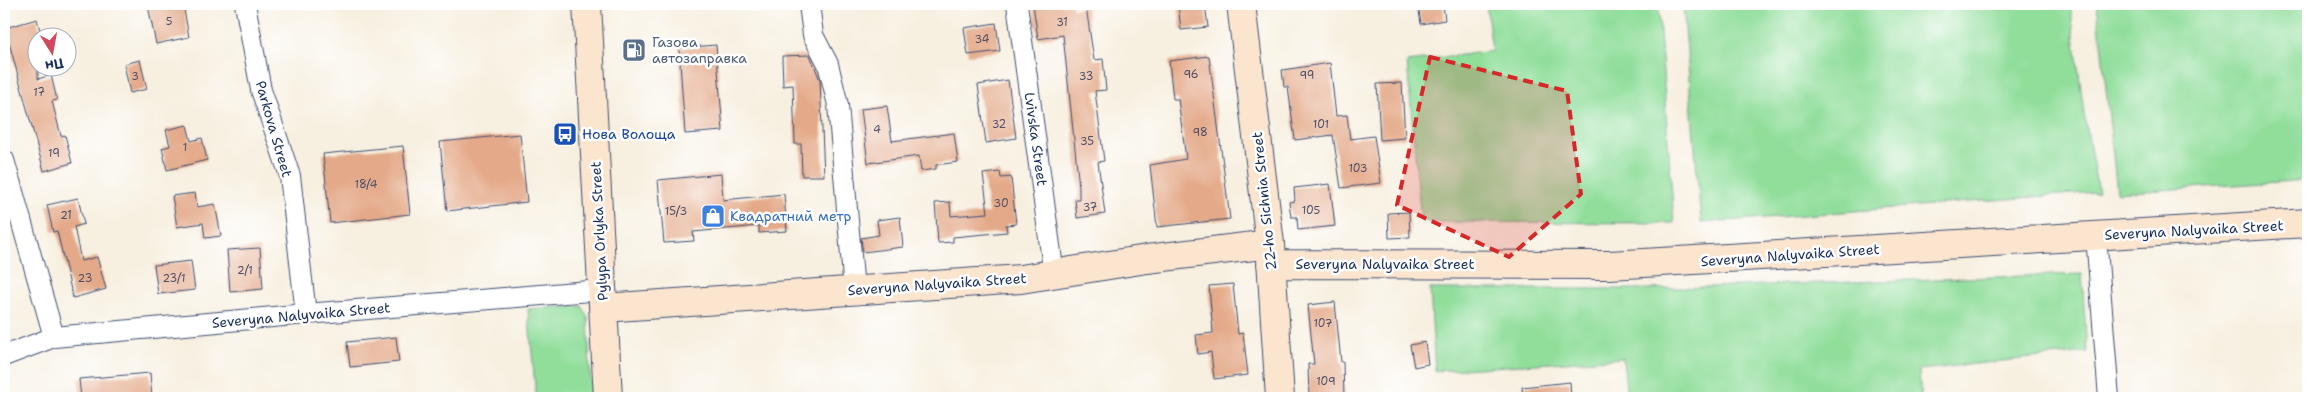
<svg xmlns="http://www.w3.org/2000/svg" width="2312" height="402" font-family="'Shantell Sans',sans-serif">
<rect width="100%" height="100%" fill="#fff"/>
<filter id="ink" filterUnits="userSpaceOnUse"><feTurbulence type="fractalNoise" baseFrequency=".02" numOctaves="2"/><feDisplacementMap in="SourceGraphic" scale="10" xChannelSelector="R" yChannelSelector="G"/><feConvolveMatrix kernelMatrix="1 2 1 2 8 2 1 2 1" color-interpolation-filters="sRGB"/></filter>
<filter id="wash" filterUnits="userSpaceOnUse"><feTurbulence type="fractalNoise" baseFrequency=".0096" numOctaves="4" result="noise"/><feDisplacementMap in="SourceGraphic" scale="20" xChannelSelector="R" yChannelSelector="G"/><feGaussianBlur stdDeviation="1.12" result="paint"/><feColorMatrix in="noise" values="0 0 0 0 0 0 0 0 0 0 0 0 0 0 0 0 0 1.4 0 .05"/><feComposite in="paint" operator="in"/></filter>
<g filter="url(#wash)">
<rect width="100%" height="100%" fill="#f7efdf"/>
<path fill="#91de9b" stroke="#56867c" d="M 1486,4 L 1658,4 L 1674,223 L 1421,222 L 1407,62 L 1492,51 Z
M 1683,4 L 2070,4 L 2084,113 L 2098,192 L 1701,223 Z
M 2097,4 L 2308,4 L 2308,180 L 2117,193 Z
M 2082,274 L 2087,352 L 1919,370 L 1921,398 L 1627,398 L 1623,358 L 1435,371 L 1430,289 L 1647,289 Z
M 582,306 L 588,317 L 591,398 L 536,398 L 528,309 Z"/>
<g id="blocks">
<path fill="#e4a988" d="M 160,4 L 183,4 L 189,37 L 156,44 L 148,6 Z
M 1033,4 L 1072,4 L 1073,9 L 1086,7 L 1094,60 L 1103,59 L 1106,90 L 1095,91 L 1104,161 L 1098,162 L 1105,214 L 1077,218 L 1075,199 L 1079,199 L 1079,187 L 1063,35 L 1038,39 Z
M 1178,4 L 1205,4 L 1208,27 L 1181,30 Z
M 1418,4 L 1443,4 L 1445,20 L 1421,24 Z
M 37,19 L 42,38 L 38,38 L 38,79 L 51,75 L 57,100 L 52,101 L 61,136 L 65,135 L 72,163 L 44,171 L 5,28 Z
M 996,23 L 1000,51 L 968,55 L 964,28 Z
M 716,45 L 723,131 L 685,134 L 679,48 Z
M 810,55 L 820,80 L 824,176 L 802,176 L 801,144 L 795,144 L 793,85 L 783,86 L 782,56 Z
M 1209,56 L 1230,219 L 1157,227 L 1150,165 L 1186,159 L 1178,99 L 1173,99 L 1169,61 Z
M 140,60 L 147,89 L 130,93 L 124,64 Z
M 1330,63 L 1336,116 L 1347,115 L 1350,139 L 1374,136 L 1381,183 L 1341,188 L 1333,135 L 1295,140 L 1288,87 L 1284,87 L 1282,70 Z
M 1008,80 L 1016,138 L 986,143 L 978,85 Z
M 1402,83 L 1405,138 L 1380,140 L 1377,84 Z
M 887,106 L 892,141 L 954,133 L 958,162 L 936,165 L 936,169 L 921,171 L 919,156 L 868,163 L 861,109 Z
M 187,125 L 191,141 L 202,138 L 207,160 L 167,170 L 162,148 L 170,146 L 166,130 Z
M 520,134 L 527,202 L 447,211 L 440,142 Z
M 403,146 L 410,214 L 330,223 L 323,154 Z
M 1000,172 L 1001,178 L 1011,177 L 1016,224 L 1006,225 L 1007,232 L 953,237 L 953,242 L 938,243 L 935,203 L 950,202 L 951,216 L 988,213 L 983,174 Z
M 721,174 L 723,200 L 784,194 L 787,231 L 759,233 L 759,226 L 693,232 L 694,241 L 664,243 L 658,180 Z
M 1330,184 L 1335,226 L 1298,230 L 1297,217 L 1291,217 L 1289,202 L 1295,201 L 1294,188 Z
M 195,193 L 197,207 L 215,204 L 221,236 L 205,238 L 203,223 L 177,227 L 172,196 Z
M 78,198 L 84,224 L 74,227 L 81,261 L 97,257 L 106,289 L 73,298 L 57,231 L 53,232 L 47,205 Z
M 1409,212 L 1410,237 L 1389,238 L 1388,213 Z
M 900,217 L 903,247 L 863,252 L 861,238 L 879,235 L 877,220 Z
M 260,248 L 263,289 L 230,292 L 227,250 Z
M 191,261 L 195,290 L 158,294 L 154,265 Z
M 1233,284 L 1238,334 L 1243,333 L 1248,375 L 1214,379 L 1211,352 L 1198,354 L 1196,335 L 1213,333 L 1209,286 Z
M 1335,302 L 1341,362 L 1343,362 L 1344,398 L 1309,398 L 1308,364 L 1314,364 L 1308,305 Z
M 396,337 L 399,362 L 350,367 L 347,342 Z
M 1425,342 L 1428,364 L 1414,367 L 1410,345 Z
M 150,373 L 152,398 L 81,398 L 79,379 Z
M 1570,382 L 1571,398 L 1523,398 L 1522,387 Z"/>
</g>
</g>
<g filter="url(#ink)">
<use href="#blocks" fill-opacity="0" stroke="#3c4c71" stroke-width="1"/>
<g fill="none" stroke-linecap="round" stroke-linejoin="round">
<g stroke="#3c4c71" stroke-width="22">
<path id="street" d="M 245,4 L 261,90 L 290,176 L 306,314
M 809,4 L 813,35 L 828,64 L 838,105 L 854,290
M 1017,4 L 1054,275
M 4,160 L 54,337
M 2096,236 L 2109,398
M 4,356 L 54,337 L 306,314 L 602,290"/>
</g>
<g stroke="#3c4c71" stroke-width="30">
<path id="secondary" d="M 587,4 L 608,398
M 1241,4 L 1270,244 L 1280,398
M 1271,264 L 1610,265 L 2308,223
M 603,308 L 1021,279 L 1147,259 L 1270,244"/>
</g>
<use href="#street" stroke="#fff" stroke-width="20"/>
<use href="#secondary" stroke="#fbe5cf" stroke-width="28"/>
</g>
</g>
<path fill="#d62828" fill-opacity="0.2" stroke="#d62828" stroke-width="4" stroke-dasharray="10 6" stroke-linejoin="round" d="M 1430,57 L 1567,91 L 1581,194 L 1509,257 L 1397,205 Z"/>
<defs>
<g id="fuel-square" transform="scale(1.25)"><rect x="-9" y="-9" width="18" height="18" rx="4" fill="#5c6f8a" stroke="#fff"/><path d="M-5.5-6h7V0h2V4h1.3V-2.5L3-4.5l.8-.8L6-3V5H2.5V1h-1V6h-7ZM-4.2-4.7v3.2H.2V-4.7Z" fill="#fff"/></g>
<g id="bus-square" transform="scale(1.25)"><rect x="-9" y="-9" width="18" height="18" rx="4" fill="#1a4fb4" stroke="#fff"/><path d="M-5-6H5V4H4V6H2V4H-2V6H-4V4H-5ZM-3.5-4V0h7V-4ZM-3.5 1.2v1.5H-2V1.2ZM2 1.2v1.5H3.5V1.2Z" fill="#fff"/></g>
<g id="shop-square" transform="scale(1.25)"><rect x="-9" y="-9" width="18" height="18" rx="4" fill="#3f7fe0" stroke="#fff"/><path d="M-5-2.5h2.3a2.7 3.5 0 0 1 5.4 0H5L5.5 6h-11ZM-1.5-2.5h3a1.5 2.3 0 0 0-3 0Z" fill="#fff"/></g>
</defs>
<g fill-rule="evenodd">
<use href="#fuel-square" x="634" y="50"/>
<use href="#bus-square" x="565" y="134"/>
<use href="#shop-square" x="713" y="216"/>
</g>
<g text-anchor="middle" stroke-width="5" stroke-linejoin="round" paint-order="stroke">
<g font-size="11" fill="#4d4e68">
<text x="169" y="25">5</text>
<text x="1062" y="26">31</text>
<text x="982" y="43">34</text>
<text x="1191" y="78">96</text>
<text x="1307" y="79">99</text>
<text x="135" y="80">3</text>
<text x="1086" y="80">33</text>
<text x="39" y="96">17</text>
<text x="999" y="128">32</text>
<text x="1321" y="128">101</text>
<text x="877" y="133">4</text>
<text x="1200" y="136">98</text>
<text x="1087" y="145">35</text>
<text x="185" y="151">1</text>
<text x="54" y="157">19</text>
<text x="1358" y="172">103</text>
<text x="366" y="188">18/4</text>
<text x="1001" y="207">30</text>
<text x="1090" y="211">37</text>
<text x="1311" y="214">105</text>
<text x="676" y="215">15/3</text>
<text x="66" y="219">21</text>
<text x="245" y="274">2/1</text>
<text x="85" y="282">23</text>
<text x="174" y="282">23/1</text>
<text x="1323" y="327">107</text>
<text x="1326" y="385">109</text>
</g>
<g font-size="14" fill="#4e5e75" stroke="#fff" text-anchor="start">
<text x="652" y="47">Газова<tspan x="652" dy="16">автозаправка</tspan></text>
</g>
<g font-size="14" fill="#1b2f5e" stroke="#fff">
<text transform="translate(274 129) rotate(74)" y="5">Parkova Street</text>
<text transform="translate(1036 139) rotate(82)" y="5">Lvivska Street</text>
<text transform="translate(1264 201) rotate(-96)" y="5">22-ho Sichnia Street</text>
<text transform="translate(2194 230) rotate(-3)" y="5">Severyna Nalyvaika Street</text>
<text transform="translate(599 231) rotate(-93)" y="5">Pylypa Orlyka Street</text>
<text transform="translate(1790 255) rotate(-4)" y="5">Severyna Nalyvaika Street</text>
<text x="1385" y="269">Severyna Nalyvaika Street</text>
<text transform="translate(937 284) rotate(-4)" y="5">Severyna Nalyvaika Street</text>
<text transform="translate(301 315) rotate(-5)" y="5">Severyna Nalyvaika Street</text>
</g>
<g font-size="14" fill="#164399" stroke="#fff" text-anchor="start">
<text x="582" y="139">Нова Волоща</text>
</g>
<g font-size="14" fill="#366cbe" stroke="#fff" text-anchor="start">
<text x="730" y="221">Квадратний метр</text>
</g>
</g>
<rect width="2312" height="402" fill="none" stroke="#fff" stroke-width="20"/>
<g transform="translate(52 52) rotate(169)"><circle r="24" fill="#ffffff" stroke="#a4acbf"/>
<path d="M0-4L9 19L0 12L-9 19Z" fill="#d1495b"/>
<text y="-8" font-size="14" font-weight="bold" text-anchor="middle" fill="#1b2f5e">Пн</text>
</g>
</svg>
